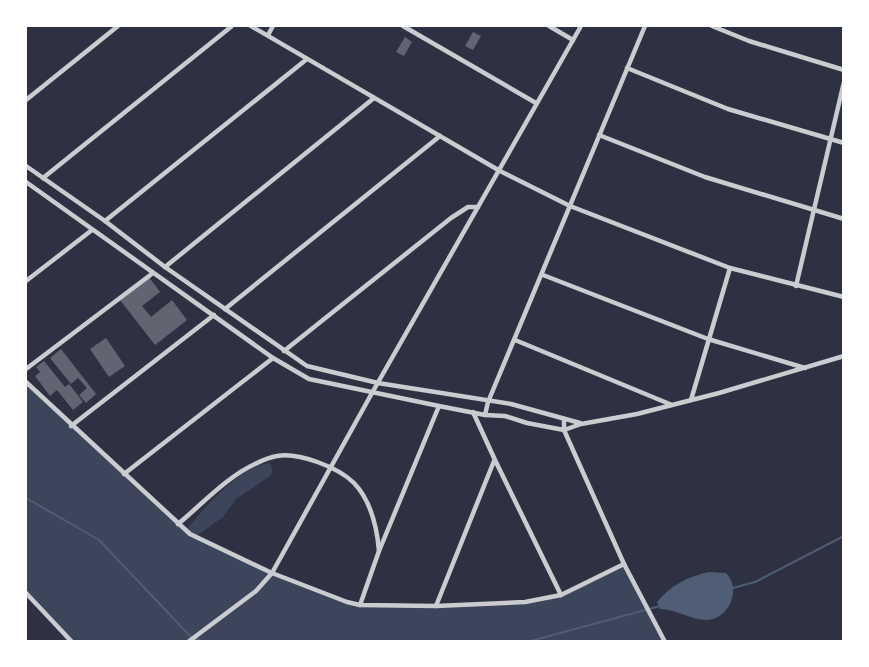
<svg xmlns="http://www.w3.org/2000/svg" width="869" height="667" viewBox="0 0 869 667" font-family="Figtree,sans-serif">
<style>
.green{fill:#3c4559}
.water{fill:#4f5d75}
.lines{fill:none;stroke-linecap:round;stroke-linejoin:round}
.stream{stroke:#4f5d75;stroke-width:2}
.building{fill:#626471}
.minor{stroke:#caccd0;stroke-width:4.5}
</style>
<rect width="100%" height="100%" fill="#2d3142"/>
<path class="green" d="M26,382L186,531C202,509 242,464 270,463L273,472L269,477L236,499L223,517L196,536L272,573L360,605L436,606L525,602L561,595L624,564L664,641H66L56,625L26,593Z"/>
<path class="water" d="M709,572L726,573C742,589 729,619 707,620C690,620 676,609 660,609L657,602C671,585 689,576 709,572Z"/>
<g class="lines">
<g class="stream">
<path d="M26,498L99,540L192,638L205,642"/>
<path d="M729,589L755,582L844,536"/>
<path d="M527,642L660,606"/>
</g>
</g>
<g class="building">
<path d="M473,32L481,36L473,50L465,46Z"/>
<path d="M405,37L412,42L404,56L396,52Z"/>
<path d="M149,277L160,292L142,306L151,317L172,300L187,320L155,345L120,300Z"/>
<path d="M106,338L125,366L109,377L90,349Z"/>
<path d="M61,349L96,394L86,403L79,395L87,388L78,378L71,384L50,358Z"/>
<path d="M44,361L65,387L69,384L83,402L73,410L57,390L50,396L35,376L40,372L36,367Z"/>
</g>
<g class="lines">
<g class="minor">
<path d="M251,26L500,171L570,206L730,268L844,297"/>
<path d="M403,26L536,103"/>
<path d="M549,26L573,40"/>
<path d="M712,26L749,41L844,70"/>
<path d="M268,35L273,26"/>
<path d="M627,68L728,109L844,143"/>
<path d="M26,100L118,26"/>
<path d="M599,135L705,177L844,219"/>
<path d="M26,166L105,221L165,267L307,366L378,383L511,404L580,423"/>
<path d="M43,178L232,26"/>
<path d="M26,182L273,358L309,379L439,406L485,415L505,416L527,423L564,430L581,424L637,414L719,393L844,356"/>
<path d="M105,221L307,59"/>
<path d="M165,267L374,98"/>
<path d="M543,275L708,339L805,368"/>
<path d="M26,281L92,230"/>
<path d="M796,286L844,82"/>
<path d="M225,309L440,136"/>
<path d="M515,340L672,405"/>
<path d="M284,351L451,218L468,207H478"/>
<path d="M26,369L153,273"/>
<path d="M26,382L190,534L272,573L347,602L360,605L436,606L525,602L561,595L624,564"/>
<path d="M691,400L730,268"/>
<path d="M473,412L495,460L561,595"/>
<path d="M485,415L488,402L645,26"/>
<path d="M564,419V430L624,564L665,642"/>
<path d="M71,426L214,315"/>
<path d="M124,474L273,358"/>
<path d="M178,524C201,505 228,476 255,464C261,461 270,457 277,456C298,452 338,467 354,483C371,501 377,527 379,551"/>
<path d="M26,593L72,642"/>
<path d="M360,605L379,551L439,406"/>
<path d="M436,606L494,461"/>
<path d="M188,642L256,591L272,573L372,393L581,26"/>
</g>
</g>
<rect width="869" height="667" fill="none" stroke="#ffffff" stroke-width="54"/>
</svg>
